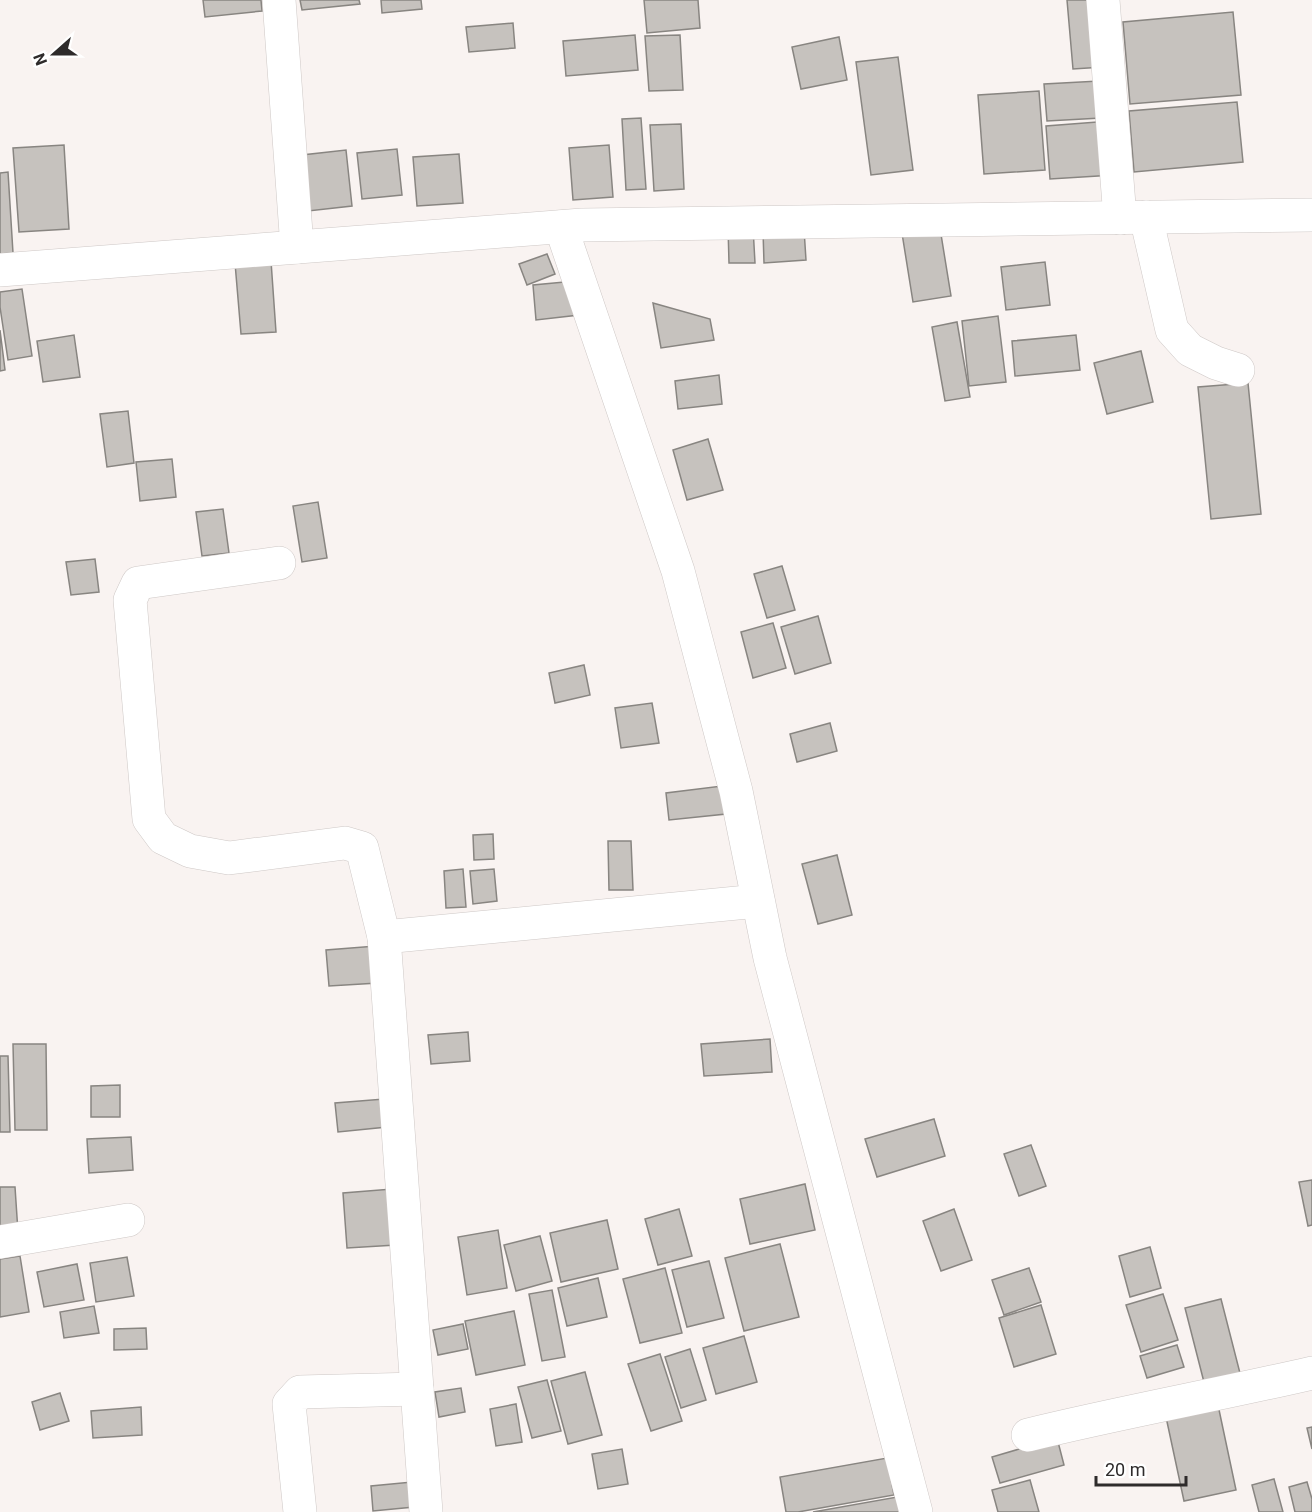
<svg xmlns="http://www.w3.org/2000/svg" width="1312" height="1512" viewBox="0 0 1312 1512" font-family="Roboto,sans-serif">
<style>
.building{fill:#c6c2be;stroke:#888581;stroke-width:1.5}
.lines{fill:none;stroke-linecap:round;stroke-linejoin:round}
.minor-casing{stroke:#cec8c6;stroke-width:34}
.tertiary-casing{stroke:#cec8c6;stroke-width:34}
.minor{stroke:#fff;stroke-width:33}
.tertiary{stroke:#fff;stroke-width:33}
</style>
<rect width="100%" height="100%" fill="#f9f3f1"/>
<g class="building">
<path d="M203,0H261L262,11L205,17Z"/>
<path d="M300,0H359L360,4L302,10Z"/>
<path d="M381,0H421L422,9L382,13Z"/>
<path d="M644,0H698L700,28L647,33Z"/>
<path d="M1067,0H1097L1103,67L1073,69Z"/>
<path d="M1233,12L1241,95L1130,104L1123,22Z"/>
<path d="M513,23L515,48L469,52L466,27Z"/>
<path d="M635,35L638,70L566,76L563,41Z"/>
<path d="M680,35L683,90L649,91L645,36Z"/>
<path d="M839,37L847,80L801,89L792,47Z"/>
<path d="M898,57L913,170L871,175L856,62Z"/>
<path d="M1099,81L1101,118L1047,121L1044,84Z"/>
<path d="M1039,91L1045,170L984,174L978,95Z"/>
<path d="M1237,102L1243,162L1134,172L1129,111Z"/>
<path d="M641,118L646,189L626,190L622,119Z"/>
<path d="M1110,121L1114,175L1050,179L1046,126Z"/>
<path d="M681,124L684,189L654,191L650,125Z"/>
<path d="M64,145L69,229L19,232L13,148Z"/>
<path d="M609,145L613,197L573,200L569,148Z"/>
<path d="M397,149L402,195L362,199L357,153Z"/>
<path d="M346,150L352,206L308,211L302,155Z"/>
<path d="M459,154L463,203L417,206L413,157Z"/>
<path d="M8,172L13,253L0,254V173Z"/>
<path d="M939,222L951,296L913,302L901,227Z"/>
<path d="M728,227H753L755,263H729Z"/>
<path d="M804,229L806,260L764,263L763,231Z"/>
<path d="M547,254L555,274L527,285L519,264Z"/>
<path d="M271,261L276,332L241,334L235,263Z"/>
<path d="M1045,262L1050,305L1006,310L1001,267Z"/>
<path d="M575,281L579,315L536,320L533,285Z"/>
<path d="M22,289L32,356L8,360L0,307V292Z"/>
<path d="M653,303L710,319L714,340L661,348Z"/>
<path d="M998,316L1006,382L969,386L962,321Z"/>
<path d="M957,322L970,397L945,401L932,327Z"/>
<path d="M0,330L5,370L0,371Z"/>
<path d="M74,335L80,377L43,382L37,341Z"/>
<path d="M1076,335L1080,370L1015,376L1012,341Z"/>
<path d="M1141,351L1153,402L1107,414L1094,363Z"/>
<path d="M719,375L722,404L678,409L675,381Z"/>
<path d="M1248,383L1261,514L1211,519L1198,387Z"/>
<path d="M128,411L134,463L107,467L100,414Z"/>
<path d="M708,439L723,490L687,500L673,450Z"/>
<path d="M172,459L176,497L140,501L136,462Z"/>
<path d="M318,502L327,558L302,562L293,506Z"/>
<path d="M223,509L229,553L202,556L196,512Z"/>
<path d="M95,559L99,592L71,595L66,562Z"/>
<path d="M782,566L795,610L767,618L754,574Z"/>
<path d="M818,616L831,663L795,674L781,627Z"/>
<path d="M773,623L786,668L753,678L741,632Z"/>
<path d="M584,665L590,695L555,703L549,673Z"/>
<path d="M652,703L659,743L621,748L615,708Z"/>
<path d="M830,723L837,751L797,762L790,734Z"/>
<path d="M722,786L726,814L669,820L666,793Z"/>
<path d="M493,834L494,859L474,860L473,835Z"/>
<path d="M608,841H631L633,890H609Z"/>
<path d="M837,855L852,915L818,924L802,864Z"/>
<path d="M463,869L466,907L446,908L444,871Z"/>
<path d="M494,869L497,901L473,904L470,871Z"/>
<path d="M376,946L378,983L329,986L326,950Z"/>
<path d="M468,1032L470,1061L431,1064L428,1035Z"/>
<path d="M770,1039L772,1072L704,1076L701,1044Z"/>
<path d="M13,1044H46L47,1130H15Z"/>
<path d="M0,1056H8L10,1132H0Z"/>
<path d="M120,1085V1117H91V1086Z"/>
<path d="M384,1099L387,1127L338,1132L335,1103Z"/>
<path d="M934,1119L945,1156L877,1177L865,1139Z"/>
<path d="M131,1137L133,1170L89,1173L87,1139Z"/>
<path d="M1031,1145L1046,1186L1019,1196L1004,1154Z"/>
<path d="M1312,1180V1225L1308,1226L1299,1182Z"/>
<path d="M805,1184L815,1230L750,1244L740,1199Z"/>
<path d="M0,1187H15L18,1232L0,1233Z"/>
<path d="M392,1189L396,1245L347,1248L343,1193Z"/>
<path d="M679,1209L692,1256L658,1265L645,1219Z"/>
<path d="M954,1209L972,1260L941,1271L923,1221Z"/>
<path d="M607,1220L618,1269L561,1282L550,1233Z"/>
<path d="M498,1230L507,1288L467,1295L458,1237Z"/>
<path d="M540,1236L552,1281L516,1291L504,1245Z"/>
<path d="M780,1244L799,1317L744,1331L725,1258Z"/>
<path d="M1150,1247L1161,1288L1130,1297L1119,1256Z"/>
<path d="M20,1256L29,1312L0,1317V1259Z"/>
<path d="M127,1257L134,1296L96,1302L90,1263Z"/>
<path d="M709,1261L724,1318L687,1327L672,1270Z"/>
<path d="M77,1264L84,1300L44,1307L37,1272Z"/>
<path d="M665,1268L682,1333L640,1343L623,1279Z"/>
<path d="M1029,1268L1041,1302L1004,1315L992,1280Z"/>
<path d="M598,1278L607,1317L567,1326L558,1288Z"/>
<path d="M552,1290L565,1357L542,1361L529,1294Z"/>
<path d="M1163,1294L1178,1340L1141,1352L1126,1305Z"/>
<path d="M1221,1299L1242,1381L1206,1390L1185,1308Z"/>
<path d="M1041,1305L1056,1354L1014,1367L999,1318Z"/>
<path d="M94,1306L99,1333L64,1338L60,1312Z"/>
<path d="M514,1311L525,1365L476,1375L465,1321Z"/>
<path d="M463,1324L468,1349L438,1355L433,1330Z"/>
<path d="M146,1328L147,1349L114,1350V1329Z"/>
<path d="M744,1336L757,1382L716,1394L703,1348Z"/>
<path d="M1177,1345L1184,1367L1147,1378L1140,1356Z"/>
<path d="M690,1349L706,1400L681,1408L665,1357Z"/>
<path d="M660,1354L682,1421L651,1431L628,1364Z"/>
<path d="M585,1372L602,1435L568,1444L551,1381Z"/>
<path d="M547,1380L561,1431L532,1438L518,1387Z"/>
<path d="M461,1388L465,1412L439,1417L435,1392Z"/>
<path d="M60,1393L69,1421L40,1430L32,1402Z"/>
<path d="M516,1404L522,1442L496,1446L490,1409Z"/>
<path d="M1218,1405L1236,1490L1184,1501L1166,1417Z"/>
<path d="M141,1407L142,1435L93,1438L91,1411Z"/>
<path d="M1312,1427V1449L1307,1428Z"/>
<path d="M1057,1438L1064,1465L1000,1483L992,1457Z"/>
<path d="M622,1449L628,1484L598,1489L592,1454Z"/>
<path d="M887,1458L894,1495L798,1512H786L780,1477Z"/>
<path d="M1274,1479L1283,1512H1259L1252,1485Z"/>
<path d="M1030,1480L1039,1512H998L992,1490Z"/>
<path d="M412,1482L414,1507L373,1511L371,1486Z"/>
<path d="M1307,1482L1312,1499V1512H1295L1289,1487Z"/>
<path d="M897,1497L900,1512H813Z"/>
</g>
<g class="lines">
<g class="minor-casing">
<g id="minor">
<path d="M279,0L297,247"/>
<path d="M1103,0L1120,218"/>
<path d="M1146,217L1172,330L1190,350L1216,363L1238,370"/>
<path d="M279,563L138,583L130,600L149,819L163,838L190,851L229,858L345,843L362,848L384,937"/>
<path d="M0,1242L128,1220"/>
<path d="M1028,1435C1122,1412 1217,1395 1312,1373"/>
<path d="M300,1512L289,1404L300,1392L417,1389"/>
<path d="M426,1512L384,937L758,901"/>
</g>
</g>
<g class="tertiary-casing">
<g id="tertiary">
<path d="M561,227L678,571L736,791L770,958L916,1512"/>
<path d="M0,270L582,225L1312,215"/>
</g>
</g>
<use href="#minor" class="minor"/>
<use href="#tertiary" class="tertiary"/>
</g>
<g transform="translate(54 54) rotate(249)" stroke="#ffffff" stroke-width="4.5" paint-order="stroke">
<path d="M0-4.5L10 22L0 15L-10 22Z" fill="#2e2b2b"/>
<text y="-9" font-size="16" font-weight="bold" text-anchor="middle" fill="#2e2b2b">N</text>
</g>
<path d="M1096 1476v9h90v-9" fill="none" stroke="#2e2b2b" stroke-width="3"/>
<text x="1105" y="1476" font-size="18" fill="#2e2b2b" stroke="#ffffff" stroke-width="4.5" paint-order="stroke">20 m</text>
</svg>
